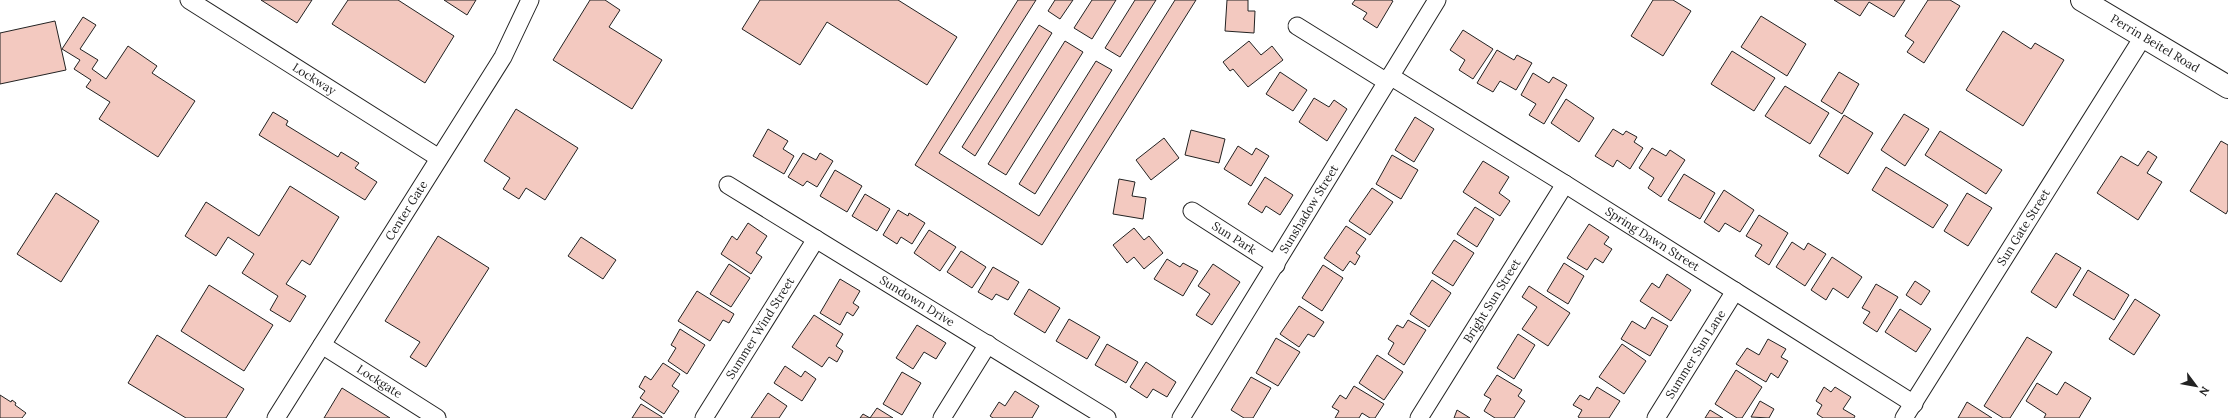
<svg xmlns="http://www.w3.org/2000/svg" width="2228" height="418" viewBox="0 0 2228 418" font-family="Lora,serif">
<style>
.building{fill:#f3c9c0;stroke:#222}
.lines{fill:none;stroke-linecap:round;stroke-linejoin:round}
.minor-casing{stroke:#222;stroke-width:19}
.major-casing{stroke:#222;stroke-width:24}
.minor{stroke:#fff;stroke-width:17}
.major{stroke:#fff;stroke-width:22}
.labels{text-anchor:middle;stroke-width:3;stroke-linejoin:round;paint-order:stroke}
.street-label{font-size:12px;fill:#222;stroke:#fff}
</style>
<rect width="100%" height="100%" fill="#fff"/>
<g class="building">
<path d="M261,0H312L297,23Z"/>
<path d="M348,0H398L454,36L425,83L332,24Z"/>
<path d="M444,0H476L467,15Z"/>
<path d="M590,0H605L620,10L609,27L662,60L632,109L553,60Z"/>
<path d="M760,0H898L957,37L927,85L827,22L800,65L742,29Z"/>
<path d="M1018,0H1036L939,153L1039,216L1175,0H1196L1042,245L915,165Z"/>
<path d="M1055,0H1073L1060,19L1048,11Z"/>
<path d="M1092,0H1116L1092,39L1074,28Z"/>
<path d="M1135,0H1156L1120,57L1105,48Z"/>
<path d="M1227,0H1248V11H1255L1254,33L1225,31Z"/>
<path d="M1355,0H1391L1393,1L1377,28L1363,19L1367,13L1352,4Z"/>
<path d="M1653,0H1673L1691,11L1663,56L1631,36Z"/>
<path d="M1834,0H1905L1894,17L1869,2L1860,16Z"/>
<path d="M1928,0H1950L1960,6L1924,63L1907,52L1914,42L1905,36Z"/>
<path d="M1761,16L1806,44L1787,76L1741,47Z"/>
<path d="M83,17L96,25L80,49L98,60L92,69L106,79L128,46L157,66L152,73L195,101L158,157L99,119L110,102L86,87L91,80L74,69L80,60L62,49Z"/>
<path d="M55,21L66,70L0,84V33Z"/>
<path d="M1039,25L1052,33L975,156L962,147Z"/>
<path d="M1463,30L1493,49L1473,79L1459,70L1465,60L1450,50Z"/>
<path d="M2003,31L2031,49L2035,43L2064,60L2023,126L1966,90Z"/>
<path d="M1065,41L1083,52L1006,175L988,164Z"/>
<path d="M1249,41L1261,55L1272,46L1283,60L1248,87L1233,69L1230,71L1223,62Z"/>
<path d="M1497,50L1514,60L1517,55L1532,63L1516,90L1500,81L1493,92L1477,83Z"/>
<path d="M1732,51L1775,78L1754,111L1711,84Z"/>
<path d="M1096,61L1112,70L1035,194L1019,184Z"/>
<path d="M1280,72L1307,90L1293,111L1266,94Z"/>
<path d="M1839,72L1859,84L1842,114L1821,101Z"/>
<path d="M1533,73L1549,83L1553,77L1567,85L1544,124L1529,115L1536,104L1521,95Z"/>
<path d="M1785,86L1829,113L1810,144L1765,116Z"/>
<path d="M1314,98L1329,107L1334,100L1347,109L1327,141L1299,122Z"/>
<path d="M1566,99L1594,118L1579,142L1551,123Z"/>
<path d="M516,109L578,148L545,200L526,188L519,199L503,189L510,178L484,161Z"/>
<path d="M273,112L288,121L286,125L338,157L341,152L359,163L355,168L377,182L365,200L259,135Z"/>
<path d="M1904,114L1929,129L1905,166L1881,150Z"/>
<path d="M1844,115L1873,133L1848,174L1819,156Z"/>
<path d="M1415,117L1434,129L1414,162L1395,150Z"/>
<path d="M768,129L788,141L783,149L794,156L784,174L753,156Z"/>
<path d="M1613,129L1623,135L1626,131L1637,137L1634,142L1643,148L1630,169L1617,160L1613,167L1595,156Z"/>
<path d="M1191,130L1225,139L1219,163L1185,155Z"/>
<path d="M1940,131L2002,170L1986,194L1925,155Z"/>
<path d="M1164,138L1179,158L1151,180L1136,160Z"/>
<path d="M2221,141L2228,145V210L2226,214L2190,191Z"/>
<path d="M1238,146L1252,155L1256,148L1269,156L1251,186L1224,169Z"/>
<path d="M1652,148L1666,156L1670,150L1685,160L1661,197L1648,188L1654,178L1639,168Z"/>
<path d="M2148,151L2157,157L2147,173L2162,182L2138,220L2097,193L2121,156L2138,166Z"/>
<path d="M803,153L816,160L820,153L833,161L817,187L807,181L803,186L788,177Z"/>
<path d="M1392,155L1418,170L1401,199L1376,184Z"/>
<path d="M1483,161L1509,177L1499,193L1510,201L1500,216L1463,192Z"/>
<path d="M1886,167L1948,205L1933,228L1872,190Z"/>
<path d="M835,170L862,186L847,212L820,196Z"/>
<path d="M1684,174L1715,193L1700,219L1668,200Z"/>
<path d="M1265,177L1293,195L1280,215L1266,206L1262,213L1248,204Z"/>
<path d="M1119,179L1135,182L1132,196L1146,198L1143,219L1113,214Z"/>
<path d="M290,186L339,217L310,265L302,260L286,284L306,296L290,322L270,310L278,296L242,273L254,254L228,237L216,256L185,236L206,202L259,236Z"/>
<path d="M1372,188L1393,202L1370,235L1349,221Z"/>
<path d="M1724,190L1754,210L1740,232L1725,223L1719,232L1704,222Z"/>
<path d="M56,193L99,221L61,282L17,254Z"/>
<path d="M1967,193L1992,208L1968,246L1944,231Z"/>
<path d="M865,194L890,209L877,231L852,216Z"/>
<path d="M1475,207L1494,219L1477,247L1457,234Z"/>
<path d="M898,210L908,216L909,213L925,223L912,244L901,237L897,244L883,235Z"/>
<path d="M1759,215L1788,233L1769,265L1755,256L1762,245L1746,236Z"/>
<path d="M748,223L767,236L756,253L762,257L751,274L721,254L732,236L737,240Z"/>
<path d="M1589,224L1609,237L1604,244L1612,249L1603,263L1595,258L1587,270L1567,258Z"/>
<path d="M1346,226L1366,239L1356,253L1360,256L1355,265L1350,261L1343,271L1324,258Z"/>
<path d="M1134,228L1144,240L1149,236L1163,253L1144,269L1134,257L1127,263L1113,245Z"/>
<path d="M929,230L956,247L940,271L914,253Z"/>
<path d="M438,236L489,268L426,367L410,357L420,342L385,321Z"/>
<path d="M581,237L616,260L603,279L568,256Z"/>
<path d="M1454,240L1474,253L1453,286L1432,273Z"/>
<path d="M1792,242L1804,250L1808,243L1826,254L1805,286L1776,267Z"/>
<path d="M961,251L986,267L972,288L947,272Z"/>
<path d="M2056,253L2081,268L2056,308L2031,292Z"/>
<path d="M1832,257L1862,277L1848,298L1833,288L1826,300L1811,290Z"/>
<path d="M1167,259L1180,267L1183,263L1198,271L1183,296L1154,279Z"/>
<path d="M1564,263L1584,276L1568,304L1547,291Z"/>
<path d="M729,264L750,278L731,307L710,294Z"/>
<path d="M1213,264L1240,282L1212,325L1196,315L1210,294L1198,286Z"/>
<path d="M1323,265L1343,278L1322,311L1302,298Z"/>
<path d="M993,267L1019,282L1008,300L996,294L992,300L978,292Z"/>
<path d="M2088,270L2129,295L2114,320L2073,295Z"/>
<path d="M1667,274L1691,290L1671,321L1640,301L1652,283L1659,288Z"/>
<path d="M840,279L860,291L853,303L859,307L853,316L847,312L840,325L820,313Z"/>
<path d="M1432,280L1451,293L1429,327L1410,314Z"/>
<path d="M1915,281L1930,291L1921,305L1906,295Z"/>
<path d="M1876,284L1898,297L1877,332L1863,323L1870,312L1862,308Z"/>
<path d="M209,285L273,325L244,371L181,331Z"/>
<path d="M1529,286L1570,313L1548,346L1522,329L1537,307L1522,297Z"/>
<path d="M1029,289L1060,308L1045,333L1014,314Z"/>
<path d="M697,291L734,314L729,323L723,320L710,341L678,321Z"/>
<path d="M2135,299L2160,315L2134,355L2109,339Z"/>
<path d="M1299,306L1324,322L1314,337L1308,334L1299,347L1280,334Z"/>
<path d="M1900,309L1931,329L1916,352L1885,332Z"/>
<path d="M814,315L843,334L836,346L843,351L837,362L829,357L822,367L792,347Z"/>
<path d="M1652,317L1668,326L1650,356L1621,339L1632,321L1645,329Z"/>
<path d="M1069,319L1100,337L1087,359L1056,341Z"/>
<path d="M1408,320L1426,330L1404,365L1388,354L1394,343L1388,339L1397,325L1403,328Z"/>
<path d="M917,325L946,343L936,359L924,352L913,369L896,358Z"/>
<path d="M680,329L705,345L687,374L668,361L676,348L671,345Z"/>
<path d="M1518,334L1535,345L1514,379L1497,368Z"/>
<path d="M157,335L244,389L226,418H186L128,383Z"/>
<path d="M2027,337L2052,352L2010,418H2003L1984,406Z"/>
<path d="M1276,338L1300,352L1278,386L1256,373Z"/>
<path d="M1768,339L1786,349L1781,357L1788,361L1778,378L1771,373L1766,382L1736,364L1747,348L1759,355Z"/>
<path d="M1107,344L1138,362L1126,383L1095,365Z"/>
<path d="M1622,344L1646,361L1624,394L1599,377Z"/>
<path d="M1377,355L1403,372L1384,400L1359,383Z"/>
<path d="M1146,362L1176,382L1167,397L1153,389L1147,398L1130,387Z"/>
<path d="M663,363L680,374L672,386L679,391L664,414L640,398L645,391L639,387L645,376L651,380Z"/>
<path d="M785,366L801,377L805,371L816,379L802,401L774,383Z"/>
<path d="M1736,370L1762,387L1742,418H1737L1715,404Z"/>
<path d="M902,372L921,383L902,415L883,404Z"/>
<path d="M1497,375L1522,390L1518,396L1525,401L1514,418H1495L1484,411L1491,399L1484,395Z"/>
<path d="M1251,377L1271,388L1253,418H1244L1231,410Z"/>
<path d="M2065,382L2091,398L2079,418H2044L2046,414L2026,401L2037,383L2057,395Z"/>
<path d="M1354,386L1384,404L1375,418H1370L1362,413L1359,418H1335L1339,411L1332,407L1340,395L1346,399Z"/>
<path d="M1597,387L1620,401L1609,418H1580L1578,417L1582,410L1573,405L1580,395L1589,400Z"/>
<path d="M1824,387L1831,392L1835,387L1851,397L1843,409L1855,416L1854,418H1823L1817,414L1822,405L1816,401Z"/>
<path d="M342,388L390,418H324Z"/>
<path d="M1015,391L1039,406L1032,418H993L990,416L999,402L1005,406Z"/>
<path d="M768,393L787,406L779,418H751Z"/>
<path d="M0,395L11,402L12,400L16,403L15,405L26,413L22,418H0Z"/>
<path d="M1760,401L1774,409L1769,418L1751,417Z"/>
<path d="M1967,402L1992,418H1958Z"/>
<path d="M641,404L662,417V418H632Z"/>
<path d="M877,408L893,418H870Z"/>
<path d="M1457,410L1470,418H1454Z"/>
<path d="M1710,410L1723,418H1705Z"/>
<path d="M863,414L870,418H860Z"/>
</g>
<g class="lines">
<g class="minor-casing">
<g id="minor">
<path id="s1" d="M189,0L439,158"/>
<path d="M1297,26L1387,82"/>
<path id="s2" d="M1390,76L1565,184L1914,404"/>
<path id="s3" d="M728,185L1107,418"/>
<path id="s4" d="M1192,211L1276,265"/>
<path id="s5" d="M322,345L437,418"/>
<path id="s6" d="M276,418L503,57L530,0"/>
<path id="s7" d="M704,418L816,239"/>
<path d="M942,418L988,344"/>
<path id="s8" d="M1181,418L1437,0"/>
<path id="s9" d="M1419,418L1565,184"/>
<path id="s10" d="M1656,418L1735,291"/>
<path id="s11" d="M1904,418L2143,37"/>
</g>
</g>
<g class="major-casing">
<g id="major">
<path id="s12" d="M2082,0L2228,87"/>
</g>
</g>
<use href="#minor" class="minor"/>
<use href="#major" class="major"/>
</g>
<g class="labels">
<g class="street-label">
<text dy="4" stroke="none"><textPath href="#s12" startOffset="85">Perrin Beitel Road</textPath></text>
<text dy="4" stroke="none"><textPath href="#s1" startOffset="148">Lockway</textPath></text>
<text dy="4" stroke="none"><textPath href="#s8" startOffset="245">Sunshadow Street</textPath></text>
<text dy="4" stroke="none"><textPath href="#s6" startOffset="245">Center Gate</textPath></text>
<text dy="4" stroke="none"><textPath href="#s11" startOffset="225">Sun Gate Street</textPath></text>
<text dy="4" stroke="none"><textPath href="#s4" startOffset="50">Sun Park</textPath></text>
<text dy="4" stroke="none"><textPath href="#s2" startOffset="309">Spring Dawn Street</textPath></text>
<text dy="4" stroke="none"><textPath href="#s3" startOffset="222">Sundown Drive</textPath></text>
<text dy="4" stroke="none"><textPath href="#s9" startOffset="138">Bright Sun Street</textPath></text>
<text dy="4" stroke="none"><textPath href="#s7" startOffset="106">Summer Wind Street</textPath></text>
<text dy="4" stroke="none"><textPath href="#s10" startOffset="75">Summer Sun Lane</textPath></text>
<text dy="4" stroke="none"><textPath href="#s5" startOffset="68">Lockgate</textPath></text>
</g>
</g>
<g transform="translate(2196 386) rotate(122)" stroke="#ffffff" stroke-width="3" paint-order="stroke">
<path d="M0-3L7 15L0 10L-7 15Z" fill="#222222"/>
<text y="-6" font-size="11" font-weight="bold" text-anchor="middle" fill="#222222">N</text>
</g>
</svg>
